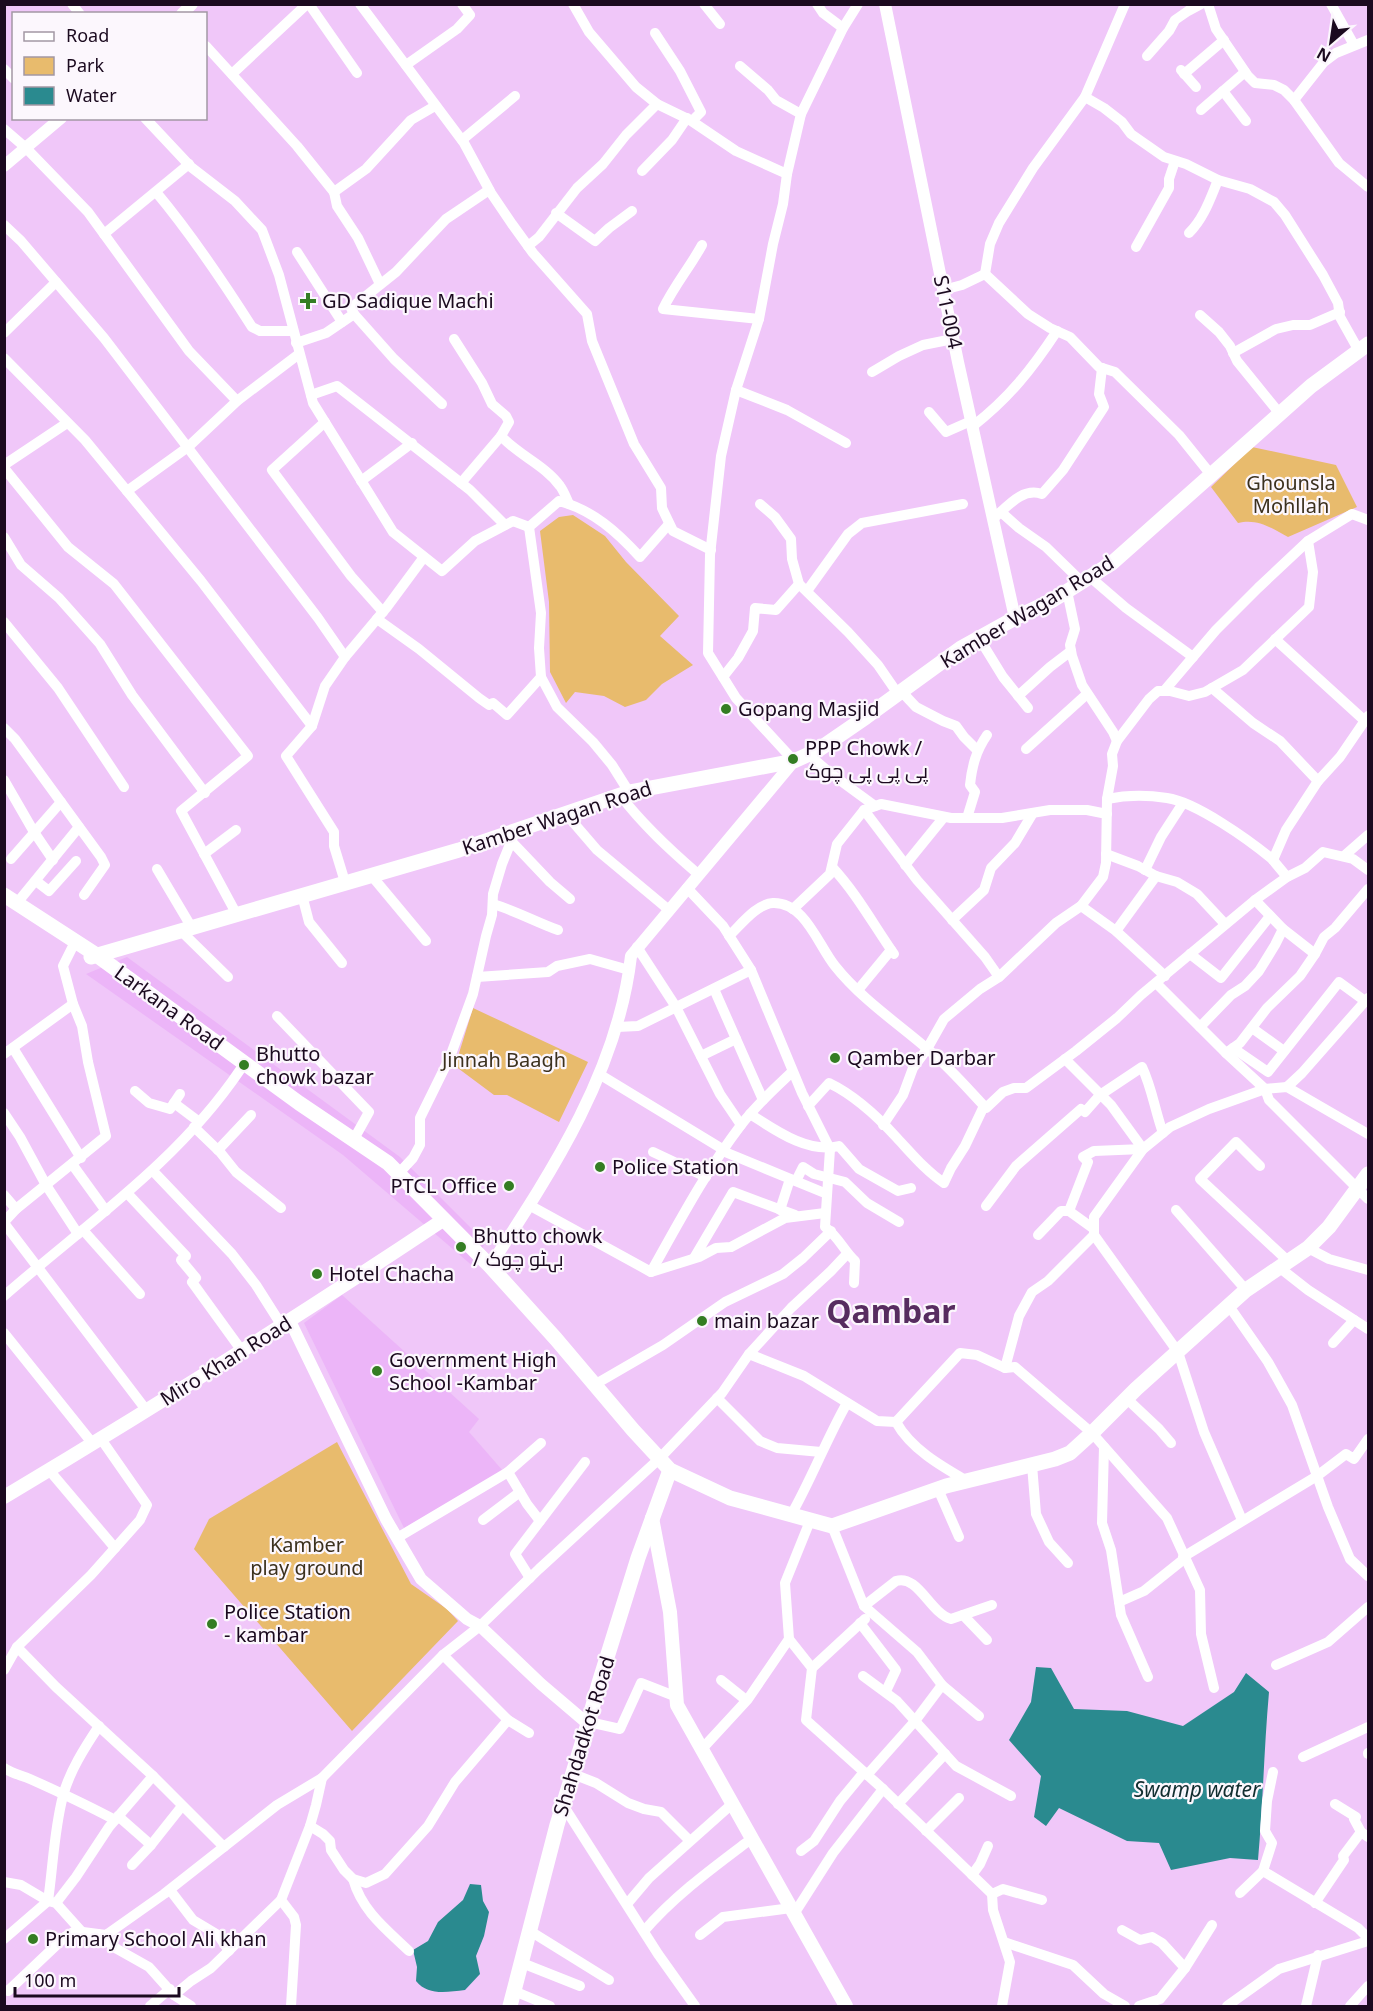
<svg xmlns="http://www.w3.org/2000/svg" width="1373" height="2011" viewBox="0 0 1373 2011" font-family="'Noto Sans',Cairo,sans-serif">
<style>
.built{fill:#ecb5f8}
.green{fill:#e8bb6d}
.water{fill:#2a8a8f}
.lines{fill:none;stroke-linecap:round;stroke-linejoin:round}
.minor{stroke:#fff;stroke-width:10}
.tertiary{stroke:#fff;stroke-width:12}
.secondary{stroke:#fff;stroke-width:14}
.primary{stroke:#fff;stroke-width:15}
.poi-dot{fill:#347d23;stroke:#fcf7fd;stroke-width:2}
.labels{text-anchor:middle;stroke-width:4.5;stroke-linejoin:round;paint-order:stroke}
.poi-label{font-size:20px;fill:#1b0a1f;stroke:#fcf7fd;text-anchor:start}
.street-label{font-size:20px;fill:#1b0a1f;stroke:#fcf7fd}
.park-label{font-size:20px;fill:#3c311e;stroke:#fcf7fd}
.water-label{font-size:21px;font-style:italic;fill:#122e30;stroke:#fcf7fd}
.town-label{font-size:32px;font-weight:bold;fill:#572c60;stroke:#fcf7fd}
</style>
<rect width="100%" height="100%" fill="#f0c7f9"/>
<g class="built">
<path d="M127,957L400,1157L485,1242L475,1268L343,1155L86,974Z"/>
<path d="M342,1295L479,1419L469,1432L503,1471L404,1528L304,1323Z"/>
</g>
<g class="green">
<path d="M1252,447L1336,465L1357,507L1288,537C1272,528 1257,518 1238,523L1211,487Z"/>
<path d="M573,515L605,536L626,562L679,616L660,636L693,665L662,684L646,700L625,707L604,696L575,692L566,703L550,672L549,602L540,531L559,517Z"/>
<path d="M473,1008L588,1062L559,1122L507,1095H494L455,1066Z"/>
<path d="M337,1442L411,1584L447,1609L458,1621L352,1731L194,1549L209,1519Z"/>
</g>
<g class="water">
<path d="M1036,1667L1051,1668L1074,1709L1127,1711L1183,1726L1234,1692L1246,1673L1269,1692C1264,1748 1263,1804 1258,1860L1230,1858L1171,1870L1159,1843L1127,1841L1059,1808L1046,1826L1034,1817L1041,1776L1009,1740L1031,1702Z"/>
<path d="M470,1884L481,1885L483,1901L489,1912L484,1936L476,1956L480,1974L465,1990C447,1992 428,1996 416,1981L417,1967L413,1950L428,1941L438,1922L463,1900Z"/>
</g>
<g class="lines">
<g class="minor">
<path d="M72,4L80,14"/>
<path d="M309,4L357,73"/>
<path d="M360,4L464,143L491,193L512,224L533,253L587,314L592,341L634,444L661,488L662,508L673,531L711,550"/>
<path d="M573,4L589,32L636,87L657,104L690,120L736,151L787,174"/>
<path d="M704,4L720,24"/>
<path d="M817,4L823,13L843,28"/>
<path d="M1208,4L1216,29L1248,76L1255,83L1274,85L1284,90L1294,100L1339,163L1368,187"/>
<path d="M1331,4L1354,45"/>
<path d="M655,33L680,71L701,112L692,121"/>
<path d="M206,46L297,146L334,192L366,169L411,120L435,106"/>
<path d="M1147,56L1169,31L1175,20L1188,11L1201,4"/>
<path d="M406,65L457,29L470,15L462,4"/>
<path d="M740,66L768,90L776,100L801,114"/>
<path d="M4,69L14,79"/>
<path d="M1181,70L1196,87"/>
<path d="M232,74L307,4"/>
<path d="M1184,74L1224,40"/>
<path d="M1223,91L1246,121"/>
<path d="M1085,97L1104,108L1122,122L1131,134L1164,157L1186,164L1218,180L1250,189L1274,202L1285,215L1323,275L1338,303L1340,317L1359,351"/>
<path d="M1294,100L1324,62L1336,53L1368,40"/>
<path d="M1201,110L1245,72"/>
<path d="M145,118L191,167L235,201L262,230L279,275L313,403L393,532L442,571L475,541L513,521L529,527"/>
<path d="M4,129L26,148L88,212L189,351L237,401"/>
<path d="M462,140L515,96"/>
<path d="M642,171L672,140L687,118"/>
<path d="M156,192C192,235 222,280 252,327L260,331H293"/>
<path d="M334,192L337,206L358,238L380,284"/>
<path d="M556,213L595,241L609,228L632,211"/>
<path d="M4,225L21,241L104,338L318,618L345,657"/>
<path d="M1189,233C1204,218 1210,199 1218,180"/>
<path d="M104,234L189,164"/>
<path d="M702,245C690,267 674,286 663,309L759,319"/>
<path d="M528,246L539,237L577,188L603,164L626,135L657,104"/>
<path d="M1136,247L1169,188V179L1175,161"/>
<path d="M297,252L342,322"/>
<path d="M985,274L1028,314L1050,328L1070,337L1099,367L1115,372L1179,435L1212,476"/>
<path d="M985,274L990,244L999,223L1033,168L1085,97L1125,4"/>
<path d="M943,290L962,285L985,274"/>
<path d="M354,314L394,359L442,404"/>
<path d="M1200,315L1219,332L1230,346L1237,361L1280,414"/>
<path d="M4,333L56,282"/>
<path d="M454,339L482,383L492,404L506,416L509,422L501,436C518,455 545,465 560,486C564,491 566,498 569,504"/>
<path d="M296,343L326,333L354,314L351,308L396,272L446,219L489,190"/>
<path d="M1233,353L1276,329L1293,325H1310L1340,312"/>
<path d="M4,358L85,440L201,581L312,726"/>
<path d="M872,372L899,356L923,345L953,339"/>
<path d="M736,390L787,410L846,443"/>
<path d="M311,395L337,386L470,490L505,525"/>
<path d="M929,412L946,432L971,421"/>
<path d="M325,422L272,470L351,576L383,612"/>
<path d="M973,426C1009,398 1032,369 1057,331"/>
<path d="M4,465L67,423"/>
<path d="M4,468L68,547L114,584L248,756L181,811L237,915"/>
<path d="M361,481L412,443"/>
<path d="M461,483L501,436"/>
<path d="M127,491L188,447L237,401L299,354"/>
<path d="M760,504L775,517L791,539L792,559L799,584L848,632L878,665L898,694"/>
<path d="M1001,512L1019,528L1046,547L1082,582"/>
<path d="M993,519C1007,507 1022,487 1042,494L1063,470L1104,407L1099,394L1102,368"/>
<path d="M4,537L21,565L59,598L100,644L132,695L205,793"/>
<path d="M1090,577L1126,608L1193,657"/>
<path d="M807,591L848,534L862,523L963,504"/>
<path d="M1067,591L1075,629L1070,645L1072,656L1082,685L1113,732L1117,741"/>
<path d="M377,619L419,649L479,698L489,705L493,703L507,715L541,677"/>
<path d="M4,622L58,688L124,787"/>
<path d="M979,638L1003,677L1028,708"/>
<path d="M1275,639L1365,721"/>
<path d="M723,677L738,658L753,631L755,608L776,610L799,584"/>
<path d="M1212,688L1253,723L1280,741L1318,781"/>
<path d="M901,691L916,707L943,721L956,726L964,737L977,750"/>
<path d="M1164,691L1216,630L1258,588L1308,541L1352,514L1368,520"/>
<path d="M1018,696L1050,667L1071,651"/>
<path d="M4,728L15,739L101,857L105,865L84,895"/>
<path d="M1026,749L1087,694"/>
<path d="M808,754L830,773L875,806"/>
<path d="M794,761L736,698L708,653L710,555L721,456L736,390L759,319L773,244L783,204L787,174L801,114L843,28L858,4"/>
<path d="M4,780L34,832L53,860"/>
<path d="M629,792L612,765L593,742L557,707L541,677L539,648L541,613L529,527L559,501C593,510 617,532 640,557L669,524"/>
<path d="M620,795C643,825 669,849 698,874"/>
<path d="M1107,799C1126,795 1148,795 1167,798C1196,802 1249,840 1272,859C1277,865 1282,871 1287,877"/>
<path d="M864,810L917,880L985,957L999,977"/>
<path d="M566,814L597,850L669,910"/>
<path d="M967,818L975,792L970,785C972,766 976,751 987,735"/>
<path d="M511,841L550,882L570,899"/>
<path d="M204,854L236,830"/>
<path d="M1106,854L1138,866L1156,876L1177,882L1197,894L1225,924"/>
<path d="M1344,856L1368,835"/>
<path d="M11,859L61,802"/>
<path d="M1273,860L1286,830L1318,781L1340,757L1368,716"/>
<path d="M905,865L944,817"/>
<path d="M832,867C857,894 873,924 894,954"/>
<path d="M157,869L192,928"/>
<path d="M1145,870L1161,837L1183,803"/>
<path d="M371,875L426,941"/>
<path d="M36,881L49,891L76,861"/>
<path d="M345,882L334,846V832L286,756L312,726L325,686L345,657L387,607L424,557"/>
<path d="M687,888L723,926L751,970L802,1093L830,1149L825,1227C838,1236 844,1251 855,1261L854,1283"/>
<path d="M302,895L309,922L342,963"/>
<path d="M1255,900L1283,929L1315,954"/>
<path d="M17,903L79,827"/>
<path d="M493,904C516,911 536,922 558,930"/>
<path d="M1081,906L1116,931L1165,976"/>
<path d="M793,909L830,874L837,844L864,810L881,804L951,818H1002L1050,810H1087L1107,814"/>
<path d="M952,920L984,890L991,868L1015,843L1033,813"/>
<path d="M181,931L228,977"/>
<path d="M1116,931L1156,876"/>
<path d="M729,936C740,926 756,904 773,903C805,902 818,945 835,966C862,1000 899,1024 931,1052C951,1069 968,1089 986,1108L1003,1092L1014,1088H1026L1076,1051L1117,1018L1141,995L1255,900L1287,877L1305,868L1323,852L1353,859L1368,870"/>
<path d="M637,947L676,1007L720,1094L741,1125"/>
<path d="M1190,954L1221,978L1270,916"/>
<path d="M477,977L548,972L557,966L590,959L629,970"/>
<path d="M1156,983L1226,1053L1265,1089L1269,1100L1368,1199"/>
<path d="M714,989L763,1100"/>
<path d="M858,990L891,950"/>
<path d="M277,1016L369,1112L354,1139"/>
<path d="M617,1027L638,1026L751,970"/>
<path d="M1200,1027L1231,995L1245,986L1259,971L1275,945L1283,929"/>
<path d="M1252,1028L1284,1051"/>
<path d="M13,1048L81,1158"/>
<path d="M1233,1048L1268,1072L1339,982L1365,1001"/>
<path d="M1226,1053L1240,1043L1267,1008L1300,976L1315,954L1324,937L1335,928L1368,889"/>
<path d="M4,1054L73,1004L63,966L72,948"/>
<path d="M701,1056L736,1039"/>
<path d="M1065,1059L1111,1105L1143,1149L1094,1151L1083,1157L1088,1162L1069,1211"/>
<path d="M599,1074L724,1150L725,1152L827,1194"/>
<path d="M1287,1087L1302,1073L1368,998"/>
<path d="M135,1091L149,1103L170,1109L180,1094"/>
<path d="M174,1103L198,1121"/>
<path d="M808,1106L829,1083C854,1095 878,1117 897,1138C912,1154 926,1171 944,1183L951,1168L965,1146L984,1106"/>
<path d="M4,1113L20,1137L46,1185L78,1234"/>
<path d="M750,1114C775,1130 808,1154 839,1146L859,1169L898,1191L911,1188"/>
<path d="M883,1125L903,1095L913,1068L927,1049L944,1019L980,989L999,977L1056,923L1081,906L1103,877L1106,863L1107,799L1113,766L1112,754L1117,741L1149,699L1158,691H1170L1189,696L1205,692L1243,670L1309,607L1313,572L1308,541"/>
<path d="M194,1127L220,1152L236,1172L281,1208"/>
<path d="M218,1150L251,1115"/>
<path d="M653,1152L706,1177"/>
<path d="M72,1164L106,1211"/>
<path d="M1260,1166L1236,1142L1200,1179L1288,1261"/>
<path d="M153,1171L232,1254L256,1285L282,1326"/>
<path d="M399,1173L413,1158L420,1145V1118L450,1057L473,994L486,936L492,915L493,894L502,864L515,832"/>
<path d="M796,1181L803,1167L814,1174L845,1182L867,1203L899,1222"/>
<path d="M127,1193L186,1256L181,1260L196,1278L192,1282L242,1351"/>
<path d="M4,1195L16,1209"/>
<path d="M529,1205L651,1272L699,1257L716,1248L731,1247L785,1218L825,1213"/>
<path d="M986,1206L1016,1166L1081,1109L1085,1112L1100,1095L1142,1067C1152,1088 1155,1111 1163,1133"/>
<path d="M780,1210L790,1179"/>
<path d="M1176,1210L1246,1290"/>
<path d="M4,1222L16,1209L106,1136L88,1062L82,1026L73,1004"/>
<path d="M4,1223L147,1411"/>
<path d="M83,1230L140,1294"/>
<path d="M1038,1235L1061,1211H1069L1094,1229"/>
<path d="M1094,1235L1178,1352L1204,1432L1242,1520"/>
<path d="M1308,1248L1329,1259L1368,1270"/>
<path d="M694,1258L733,1192L795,1215"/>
<path d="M1280,1268L1308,1290L1368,1329"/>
<path d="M651,1272C679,1222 706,1171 741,1125C756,1105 774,1089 792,1072"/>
<path d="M4,1296C86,1224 178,1162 240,1070"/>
<path d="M1229,1306L1268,1362L1292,1405L1328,1507L1350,1559L1368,1576"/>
<path d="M4,1333L93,1444"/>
<path d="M1333,1343L1354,1320"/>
<path d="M749,1354L804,1376L877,1421L896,1422L960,1353L977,1355L1005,1368L1015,1367L1092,1433L1167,1518L1200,1590L1201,1634L1214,1688"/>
<path d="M1005,1368L1019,1316L1032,1292L1048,1281L1094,1235V1217L1143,1149L1170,1127L1209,1109L1265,1089L1287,1087L1368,1134"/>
<path d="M594,1385L663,1345L725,1302L783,1274L803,1258L831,1231"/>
<path d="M717,1398L760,1441L777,1448L821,1452"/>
<path d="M1126,1398L1159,1429L1171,1443"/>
<path d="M896,1422C911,1449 941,1466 967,1481"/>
<path d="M1104,1447L1102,1523L1111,1550L1121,1615L1148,1677"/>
<path d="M1032,1465L1036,1514L1049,1542L1068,1563"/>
<path d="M49,1470L115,1548"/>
<path d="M508,1472L527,1504L540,1521"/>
<path d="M938,1489L959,1537"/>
<path d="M791,1515C812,1478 826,1440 847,1403"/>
<path d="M483,1520L520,1492"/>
<path d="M810,1521L785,1583L789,1639L812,1668L806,1720L883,1789L992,1894L993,1910L1010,1962L1002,2006"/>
<path d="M832,1526L864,1606L917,1652L942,1685L979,1716"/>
<path d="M397,1538L508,1472L541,1443"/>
<path d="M1183,1557L1317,1476L1346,1454L1354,1459L1368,1439"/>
<path d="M530,1578L515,1554L585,1462"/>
<path d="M1119,1602L1144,1591L1184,1559"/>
<path d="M864,1606L896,1581C918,1574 930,1613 951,1619L992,1605"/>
<path d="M963,1615L987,1640"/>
<path d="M860,1623L896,1670L886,1691"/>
<path d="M17,1647L56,1687L153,1776L224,1847"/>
<path d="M443,1655L508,1720L529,1733"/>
<path d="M1276,1665L1328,1642L1368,1607"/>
<path d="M812,1668L865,1619"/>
<path d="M4,1670L17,1647L91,1575L140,1520L147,1505L101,1439"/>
<path d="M863,1676L897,1701L956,1766L1011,1796"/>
<path d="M721,1680L746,1700"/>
<path d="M589,1722L620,1729L641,1683L677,1697"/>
<path d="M701,1750L748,1699L789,1639"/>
<path d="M1368,1754V1753"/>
<path d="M1303,1757L1368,1727"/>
<path d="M4,1768C13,1774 21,1775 30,1779C59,1792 87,1805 115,1820"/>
<path d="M573,1774L596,1783L628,1803L644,1809L661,1812L689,1840"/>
<path d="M867,1775L915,1721L942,1685"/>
<path d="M898,1804L945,1754"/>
<path d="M1335,1804L1356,1817L1354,1819L1361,1832L1368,1837"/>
<path d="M563,1805L658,1954L695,2006"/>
<path d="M118,1816L151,1845"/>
<path d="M310,1826L323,1834L330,1841L331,1850L344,1870L353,1879L366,1883L385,1874L428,1826L455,1782L508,1720"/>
<path d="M926,1831L959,1798"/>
<path d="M801,1851L814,1841L840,1801L864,1772"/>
<path d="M132,1865L151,1845L182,1806"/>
<path d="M1263,1871L1358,1928L1368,1938"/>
<path d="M972,1875L980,1864L988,1846"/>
<path d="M353,1879C362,1911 386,1929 409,1951"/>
<path d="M4,1882L21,1885L48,1901L56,1903L82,1932"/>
<path d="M170,1890L193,1920L218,1935L229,1951"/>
<path d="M1240,1893L1263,1871L1272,1843L1265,1831L1267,1801L1273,1772"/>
<path d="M992,1894L1003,1889L1042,1900"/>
<path d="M56,1903L76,1877L109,1827L153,1776"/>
<path d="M1315,1903L1344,1860L1343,1856L1361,1832"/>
<path d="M627,1904L649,1878L732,1804"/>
<path d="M794,1914L833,1853L883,1789"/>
<path d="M1122,1930L1140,1940L1152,1937L1162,1943L1185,1968"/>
<path d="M530,1931L609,1980"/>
<path d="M644,1931C675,1895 714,1867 751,1839"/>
<path d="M98,1934L117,1949L149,1967L174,1995L191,2006"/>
<path d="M700,1935L723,1917L791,1908"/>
<path d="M4,1939L48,1901C53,1867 54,1830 63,1796C69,1772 85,1747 99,1726"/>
<path d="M1004,1942L1073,1965L1104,1994L1125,2006"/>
<path d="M522,1963L580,1986"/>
<path d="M4,1990L8,1991L66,1936L75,1931L106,1935L164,1894L277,1805L322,1778L443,1655L480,1626L539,1569L659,1459L722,1393L749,1354L791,1308L831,1271L847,1254"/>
<path d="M514,1991L550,2006"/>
<path d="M174,1995L191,1981L211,1968L281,1900"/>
<path d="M150,2006L170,1989"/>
<path d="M291,2006L296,1925L294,1917L281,1900L310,1826L316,1805L322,1778"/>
<path d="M1139,2006L1160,1999L1185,1968L1212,1925"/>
<path d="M1227,2006L1279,1969L1368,1941"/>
<path d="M1306,2006L1318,1955"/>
<path d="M1350,2006L1368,1986"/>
</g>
<g class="tertiary">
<path d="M885,4L958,362L1015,618"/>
<path d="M182,14L192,4"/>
<path d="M4,166L61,118"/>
<path d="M490,1266C552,1171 618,1071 631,956L794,761"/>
<path d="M290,1321L386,1519L421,1579L467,1619L480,1626L541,1684L588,1724"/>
</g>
<g class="secondary">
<path d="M4,1497C153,1408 299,1316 443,1220"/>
<path d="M652,1518L670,1612L677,1705L846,2006"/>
</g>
<g class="primary">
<path d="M4,895L95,954L299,1103L388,1163L490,1266L556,1339L633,1430L670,1470L730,1498L832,1526L946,1486L1055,1459L1070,1453L1092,1433L1136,1389L1246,1290L1308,1248L1329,1227L1368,1174"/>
<path d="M91,957L459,850L629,792L794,761L818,750L866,717L961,648L1015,618L1053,600L1112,563L1311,386L1368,344"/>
<path d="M510,2006L557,1825L588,1724L599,1683L638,1558L670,1470"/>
</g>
</g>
<g class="poi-dot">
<path d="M305 292h6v6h6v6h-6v6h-6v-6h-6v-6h6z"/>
<circle cx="726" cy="709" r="6"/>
<circle cx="793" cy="759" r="6"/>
<circle cx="835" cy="1058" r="6"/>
<circle cx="244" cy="1065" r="6"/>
<circle cx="600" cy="1167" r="6"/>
<circle cx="509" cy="1186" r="6"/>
<circle cx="461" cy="1247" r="6"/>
<circle cx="317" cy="1274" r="6"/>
<circle cx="702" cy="1321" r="6"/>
<circle cx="377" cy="1371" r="6"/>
<circle cx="212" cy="1624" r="6"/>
<circle cx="33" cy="1939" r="6"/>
</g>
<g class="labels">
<g class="poi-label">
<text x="322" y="308">GD Sadique Machi</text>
<text x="738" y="716">Gopang Masjid</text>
<text x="805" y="755">PPP Chowk /<tspan x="805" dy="23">پی پی پی چوک</tspan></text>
<text x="256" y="1061">Bhutto<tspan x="256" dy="23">chowk bazar</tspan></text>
<text x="847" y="1065">Qamber Darbar</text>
<text x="612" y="1174">Police Station</text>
<text x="497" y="1193" text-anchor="end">PTCL Office</text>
<text x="473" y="1243">Bhutto chowk<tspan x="473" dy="23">/ بہٹو چوک</tspan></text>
<text x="329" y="1281">Hotel Chacha</text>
<text x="714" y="1328">main bazar</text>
<text x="389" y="1367">Government High<tspan x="389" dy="23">School -Kambar</tspan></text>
<text x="224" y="1619">Police Station<tspan x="224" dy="23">- kambar</tspan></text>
<text x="45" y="1946">Primary School Ali khan</text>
</g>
<g class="street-label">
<text transform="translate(948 312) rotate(78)" y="7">S11-004</text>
<text transform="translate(1027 612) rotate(-31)" y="7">Kamber Wagan Road</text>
<text transform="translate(557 818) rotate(-18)" y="7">Kamber Wagan Road</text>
<text transform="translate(169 1008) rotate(36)" y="7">Larkana Road</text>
<text transform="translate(226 1361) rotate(-32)" y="7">Miro Khan Road</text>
<text transform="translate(584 1736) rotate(-73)" y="7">Shahdadkot Road</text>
</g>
<g class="park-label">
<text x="1291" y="490">Ghounsla<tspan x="1291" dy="23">Mohllah</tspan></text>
<text x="504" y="1067">Jinnah Baagh</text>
<text x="307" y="1552">Kamber<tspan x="307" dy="23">play ground</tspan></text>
</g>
<g class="water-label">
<text x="1197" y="1797">Swamp water</text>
</g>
<g class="town-label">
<text x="891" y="1323">Qambar</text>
</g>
</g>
<rect width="1373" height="2011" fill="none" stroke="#1b0a1f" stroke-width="12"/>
<rect x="12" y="12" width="195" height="108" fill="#fcf7fd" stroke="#a298a4" stroke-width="1.5"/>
<rect x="24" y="32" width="30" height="9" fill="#ffffff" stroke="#a298a4" stroke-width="1.5"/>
<text x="66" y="42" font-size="18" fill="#1b0a1f">Road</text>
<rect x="24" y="57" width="30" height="18" fill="#e8bb6d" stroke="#a298a4" stroke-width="1.5"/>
<text x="66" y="72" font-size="18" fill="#1b0a1f">Park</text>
<rect x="24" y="87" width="30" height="18" fill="#2a8a8f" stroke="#a298a4" stroke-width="1.5"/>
<text x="66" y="102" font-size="18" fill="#1b0a1f">Water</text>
<g transform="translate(1331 42) rotate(209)" stroke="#fcf7fd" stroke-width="4.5" paint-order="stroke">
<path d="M0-4.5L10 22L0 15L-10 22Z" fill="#1b0a1f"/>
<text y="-9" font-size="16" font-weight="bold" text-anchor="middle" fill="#1b0a1f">N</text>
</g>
<path d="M15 1987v9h164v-9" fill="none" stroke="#1b0a1f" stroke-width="3"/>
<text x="24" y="1987" font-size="18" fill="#1b0a1f" stroke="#fcf7fd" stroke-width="4.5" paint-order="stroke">100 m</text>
</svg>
